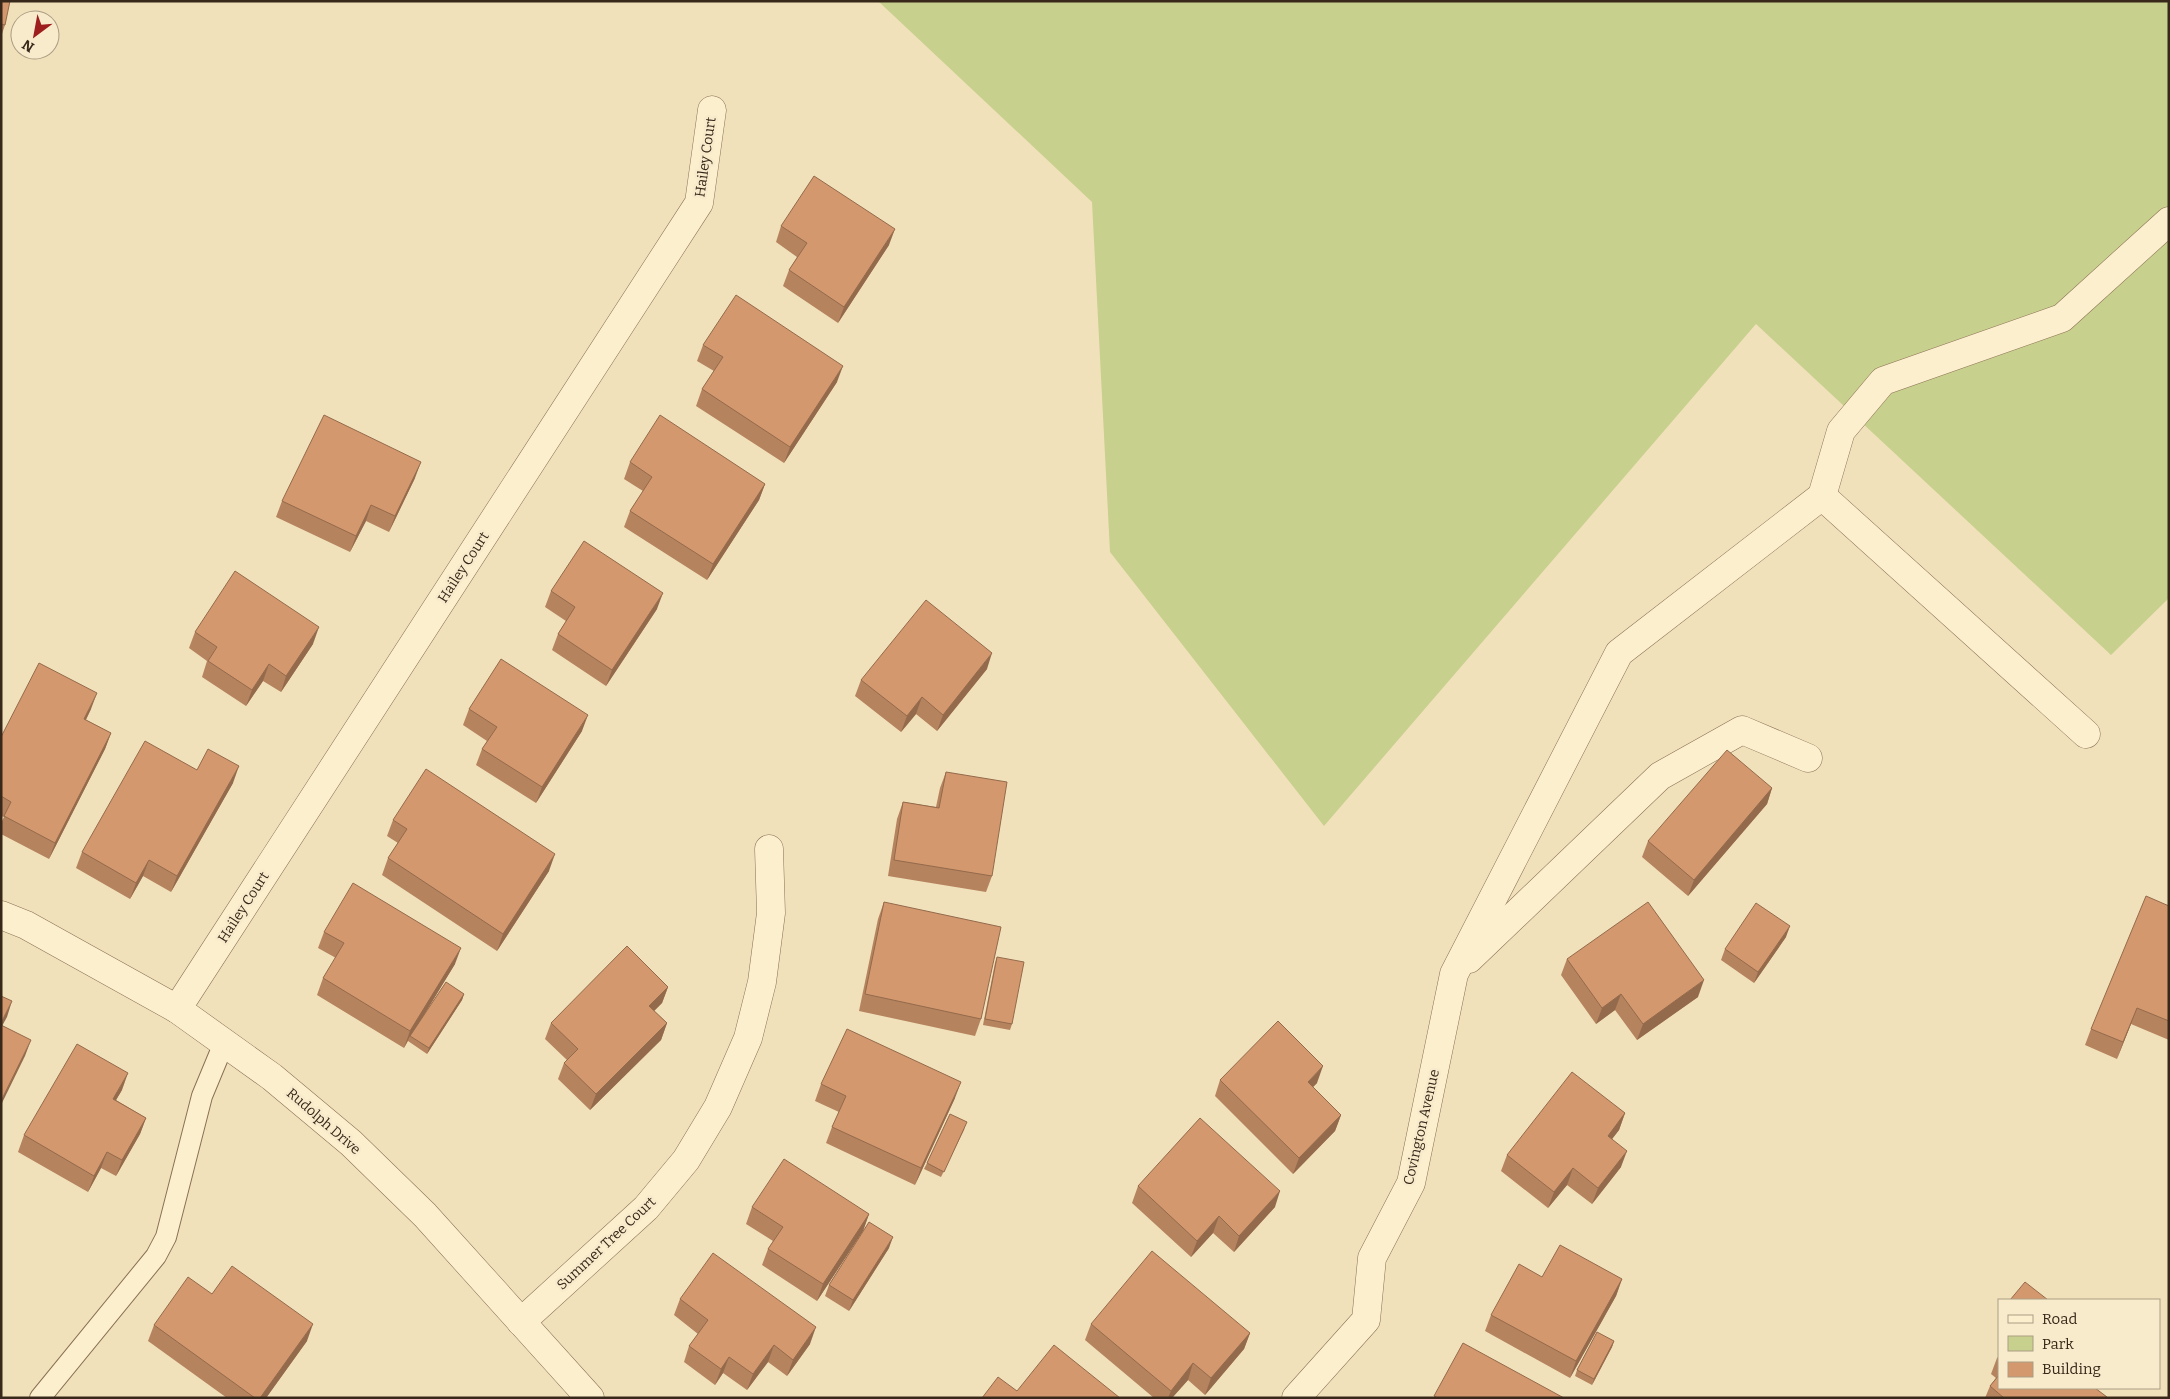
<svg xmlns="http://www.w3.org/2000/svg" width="2170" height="1399" viewBox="0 0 2170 1399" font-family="Bitter,serif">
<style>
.green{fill:#c8d08e}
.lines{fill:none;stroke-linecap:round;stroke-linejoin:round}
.service-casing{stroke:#8a7153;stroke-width:22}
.minor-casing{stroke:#8a7153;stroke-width:29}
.service{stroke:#fcefce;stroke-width:20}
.minor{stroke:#fcefce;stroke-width:28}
.wall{fill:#b5835e}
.shaded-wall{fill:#946a4c}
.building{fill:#d3986d;stroke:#946a4c}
.labels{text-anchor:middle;stroke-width:5;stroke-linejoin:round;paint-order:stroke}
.street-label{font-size:14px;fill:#37281a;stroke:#f8ebcb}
</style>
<rect width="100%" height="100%" fill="#f1e1bb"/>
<path class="green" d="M878,1H2169V598L2111,655L1756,324L1324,826L1110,552L1092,202Z"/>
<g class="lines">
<g class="service-casing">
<path id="service" d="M40,1398L156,1256L166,1237L202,1096L224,1043"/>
</g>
<g class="minor-casing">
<g id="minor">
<path d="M1822,496L2086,734"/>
<path d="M1,915L26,925L177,1009L272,1077L351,1143L425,1215L590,1398"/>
<path d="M1469,959L1660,776L1742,730L1808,758"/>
<path d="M177,1009L699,203L712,110"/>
<path d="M521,1322L646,1208L686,1160L718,1107L748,1038L762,982L771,913L769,849"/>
<path d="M1296,1398L1366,1320L1372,1258L1411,1183L1454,974L1619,653L1822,496L1841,431L1883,381L2062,318L2169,221"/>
</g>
</g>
<use href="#service" class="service"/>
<use href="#minor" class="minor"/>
</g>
<g class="wall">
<path d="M1,1L5,25L1,37Z"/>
<path d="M781,226L889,245L838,323L783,286L789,270L797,257L776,242Z"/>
<path d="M703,345L837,382L784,463L696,406L702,389L714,371L697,361Z"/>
<path d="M630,462L765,484L759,500L707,580L624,527L630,511L643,491L624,479Z"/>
<path d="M415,478L389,532L366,521L350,552L276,517L282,501Z"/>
<path d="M551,591L657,609L606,686L552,650L558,634L566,621L545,607Z"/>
<path d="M195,632L313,644L281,692L263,681L246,706L202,677L207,661L189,648Z"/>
<path d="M987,669L937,731L916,714L901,732L855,696L861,680Z"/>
<path d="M91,709L86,720L111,733L105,749L49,859L1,834V823L4,817L1,816V737Z"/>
<path d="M469,709L582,731L536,803L476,765L482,749L487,741L463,725Z"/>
<path d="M197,770L233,783L171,892L143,876L130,899L76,868L82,852Z"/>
<path d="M946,772L992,876L986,892L888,876L897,819L903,802L936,807L940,788Z"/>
<path d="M1772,788L1767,804L1688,896L1642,857L1648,841Z"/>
<path d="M393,820L549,871L497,951L382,875L388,858L398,843L387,836Z"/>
<path d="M884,902L981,1019L975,1036L859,1011L878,919Z"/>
<path d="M2169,906V1040L2131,1024L2117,1059L2085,1045L2091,1029Z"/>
<path d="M324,932L455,964L424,1015L464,994L462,1000L427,1054L408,1041L404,1048L317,995L323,978L336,958L318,948Z"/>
<path d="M1786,937L1754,983L1721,960L1725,949Z"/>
<path d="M997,957L1012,1024L1010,1030L983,1025L995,963Z"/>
<path d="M1567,959L1698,997L1637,1040L1615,1010L1596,1024L1561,975Z"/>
<path d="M668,987L662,1003L654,1011L667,1023L661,1040L590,1110L558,1079L564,1063L567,1060L545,1039L551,1023Z"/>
<path d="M1220,1080L1317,1083L1313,1087L1341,1115L1335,1131L1293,1174L1215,1096Z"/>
<path d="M821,1084L955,1098L915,1185L826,1143L832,1127L839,1112L815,1101Z"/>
<path d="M122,1090L116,1100L146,1118L140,1134L116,1176L101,1168L88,1192L18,1152L24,1135Z"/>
<path d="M1625,1113L1619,1130L1612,1139L1621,1167L1592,1204L1567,1185L1548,1208L1501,1171L1507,1155Z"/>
<path d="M965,1128L941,1177L924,1169L927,1163Z"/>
<path d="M1138,1186L1275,1207L1234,1252L1213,1233L1191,1257L1132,1203Z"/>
<path d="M752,1207L869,1214L863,1231L817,1301L762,1265L768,1249L773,1241L746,1224Z"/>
<path d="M889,1248L849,1311L825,1296L829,1285Z"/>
<path d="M1622,1279L1616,1296L1570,1378L1485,1331L1491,1315Z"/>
<path d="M212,1294L307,1341L266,1398H227L148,1341L154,1325Z"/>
<path d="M680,1299L810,1344L787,1376L768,1362L747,1390L723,1373L715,1385L684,1362L689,1346L698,1334L674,1315Z"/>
<path d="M1091,1324L1250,1333L1244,1349L1205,1395L1188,1380L1172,1398H1154L1085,1340Z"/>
<path d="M1614,1341L1612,1347L1592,1385L1575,1376L1577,1370Z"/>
<path d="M1999,1356V1388L2106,1398H1985L1990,1386L1996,1378L1991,1374L1997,1358Z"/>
</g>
<g class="shaded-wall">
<path d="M895,229L889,245L838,323L844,307Z"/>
<path d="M843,366L837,382L784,463L790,447Z"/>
<path d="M421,462L415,478L389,532L395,516Z"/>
<path d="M765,484L759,500L707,580L713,564Z"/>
<path d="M371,505L366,521L350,552L356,536Z"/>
<path d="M663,593L657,609L606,686L612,670Z"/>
<path d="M319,627L313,644L281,692L286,676Z"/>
<path d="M992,653L987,669L937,731L943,715Z"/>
<path d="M269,664L263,681L246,706L252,690Z"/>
<path d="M97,693L91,709L78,735L84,719Z"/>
<path d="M922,697L916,714L901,732L907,716Z"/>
<path d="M588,715L582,731L536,803L542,787Z"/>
<path d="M111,733L105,749L49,859L55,843Z"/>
<path d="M239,766L233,783L171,892L177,876Z"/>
<path d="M1772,788L1767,804L1688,896L1694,880Z"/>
<path d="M555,854L549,871L497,951L503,934Z"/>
<path d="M149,860L143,876L130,899L136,883Z"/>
<path d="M1790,926L1786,937L1754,983L1758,972Z"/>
<path d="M461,948L455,964L411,1036H410L404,1048L410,1031Z"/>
<path d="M1704,980L1698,997L1637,1040L1643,1024Z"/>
<path d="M668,987L662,1003L643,1022L649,1006Z"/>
<path d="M464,994L462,1000L427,1054L429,1048Z"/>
<path d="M1621,994L1615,1010L1596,1024L1602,1008Z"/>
<path d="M12,1001L7,1017L1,1028V1023Z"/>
<path d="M2137,1008L2131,1024L2117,1059L2123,1042Z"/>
<path d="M667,1023L661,1040L590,1110L596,1094Z"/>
<path d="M31,1040L25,1056L1,1105V1101Z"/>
<path d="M1323,1066L1317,1083L1302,1098L1308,1082Z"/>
<path d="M128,1073L122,1090L107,1115L113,1099Z"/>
<path d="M961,1082L955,1098L915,1185L921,1168Z"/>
<path d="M1625,1113L1619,1130L1602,1152L1608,1136Z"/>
<path d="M1341,1115L1335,1131L1293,1174L1299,1158Z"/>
<path d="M146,1118L140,1134L116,1176L122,1160Z"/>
<path d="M1627,1151L1621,1167L1592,1204L1598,1188Z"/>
<path d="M107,1152L101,1168L88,1192L94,1176Z"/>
<path d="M1573,1168L1567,1185L1548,1208L1554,1192Z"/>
<path d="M1280,1191L1275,1207L1234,1252L1239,1236Z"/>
<path d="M869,1214L863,1231L817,1301L823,1284Z"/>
<path d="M1219,1216L1213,1233L1191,1257L1197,1241Z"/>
<path d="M893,1237L889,1248L849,1311L853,1300Z"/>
<path d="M1622,1279L1616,1296L1570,1378L1576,1361Z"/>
<path d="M313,1324L307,1341L266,1398H260Z"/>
<path d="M816,1327L810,1344L787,1376L793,1360Z"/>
<path d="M1250,1333L1244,1349L1205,1395L1211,1378Z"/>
<path d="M1614,1341L1612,1347L1592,1385L1594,1379Z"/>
<path d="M774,1345L768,1362L747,1390L753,1374Z"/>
<path d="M729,1357L723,1373L715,1385L721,1369Z"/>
<path d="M1193,1363L1188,1380L1172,1398H1168L1171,1391Z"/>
</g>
<g class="building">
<path d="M1,1H10L5,25L1,24Z"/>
<path d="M814,176L895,229L844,307L789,270L807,243L781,226Z"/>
<path d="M736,295L843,366L790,447L702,389L723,357L703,345Z"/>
<path d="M324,415L421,462L395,516L371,505L356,536L282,501Z"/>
<path d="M660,415L765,484L713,564L630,511L652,477L630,462Z"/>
<path d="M584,541L663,593L612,670L558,634L575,607L551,591Z"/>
<path d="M235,571L319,627L286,676L269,664L252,690L208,661L217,647L195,632Z"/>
<path d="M926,600L992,653L943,715L922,697L907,716L861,680Z"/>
<path d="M501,659L588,715L542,787L482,749L497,727L469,709Z"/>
<path d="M39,663L97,693L84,719L111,733L55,843L4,816L11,802L1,796V737Z"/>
<path d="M145,741L197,770L208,749L239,766L177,876L149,860L136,883L82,852Z"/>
<path d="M1727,750L1772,788L1694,880L1648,841Z"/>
<path d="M426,769L555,854L503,934L388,858L407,829L393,820Z"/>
<path d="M946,772L1007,782L992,876L894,860L903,802L939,808Z"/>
<path d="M353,883L461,948L410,1031L323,978L344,943L324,932Z"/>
<path d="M2146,896L2169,906V1021L2137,1008L2123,1042L2091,1029Z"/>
<path d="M884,902L1001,927L981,1019L865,994Z"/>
<path d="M1648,902L1704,980L1643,1024L1621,994L1602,1008L1567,959Z"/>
<path d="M1756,903L1790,926L1758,972L1725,949Z"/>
<path d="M627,946L668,987L649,1006L667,1023L596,1094L564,1063L578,1049L551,1023Z"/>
<path d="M997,957L1024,962L1012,1024L985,1019Z"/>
<path d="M446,982L464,994L429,1048L410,1036Z"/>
<path d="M1,996L12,1001L1,1023Z"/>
<path d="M1278,1021L1323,1066L1308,1082L1341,1115L1299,1158L1220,1080Z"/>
<path d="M1,1025L31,1040L1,1101Z"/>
<path d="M847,1029L961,1082L921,1168L832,1127L846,1096L821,1084Z"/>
<path d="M77,1044L128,1073L113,1099L146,1118L122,1160L107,1152L94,1176L24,1135Z"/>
<path d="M1572,1072L1625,1113L1608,1136L1627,1151L1598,1188L1573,1168L1554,1192L1507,1155Z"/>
<path d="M950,1114L967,1122L944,1172L927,1163Z"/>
<path d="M1200,1118L1280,1191L1239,1236L1219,1216L1197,1241L1138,1186Z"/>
<path d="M784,1159L869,1214L823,1284L768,1249L783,1227L752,1207Z"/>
<path d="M869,1222L893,1237L853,1300L829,1285Z"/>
<path d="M1560,1245L1622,1279L1576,1361L1491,1315L1519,1264L1542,1277Z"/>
<path d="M1152,1251L1250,1333L1211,1378L1193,1363L1171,1391L1091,1324Z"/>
<path d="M713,1253L816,1327L793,1360L774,1345L753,1374L729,1357L721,1369L689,1346L708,1320L680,1299Z"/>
<path d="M232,1266L313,1324L260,1398H255L154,1325L188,1277L212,1294Z"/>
<path d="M2025,1282L2048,1300H2010Z"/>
<path d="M1597,1332L1614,1341L1594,1379L1577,1370Z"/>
<path d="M1463,1343L1564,1398H1438L1434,1396Z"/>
<path d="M1054,1345L1120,1398H982L998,1377L1017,1391Z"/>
<path d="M1999,1375V1388H2095L2107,1397L2106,1398H2004L1990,1386Z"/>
</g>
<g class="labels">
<g class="street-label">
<text transform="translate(705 157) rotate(-82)" y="5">Hailey Court</text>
<text transform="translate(463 567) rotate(-57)" y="5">Hailey Court</text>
<text transform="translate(243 907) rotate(-57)" y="5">Hailey Court</text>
<text transform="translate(324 1121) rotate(41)" y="5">Rudolph Drive</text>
<text transform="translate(1421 1127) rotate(-77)" y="5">Covington Avenue</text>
<text transform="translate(606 1243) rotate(-43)" y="5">Summer Tree Court</text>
</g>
</g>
<rect width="2170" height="1399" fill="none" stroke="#37281a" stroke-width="5"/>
<rect x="1998" y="1299" width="162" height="90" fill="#f8ebcb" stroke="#ab9d84"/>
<rect x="2008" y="1315" width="25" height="8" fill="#fcefce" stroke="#ab9d84"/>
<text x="2042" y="1324" font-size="15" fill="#37281a">Road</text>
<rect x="2008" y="1336" width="25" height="15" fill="#c8d08e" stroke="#ab9d84"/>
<text x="2042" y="1349" font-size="15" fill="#37281a">Park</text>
<rect x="2008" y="1362" width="25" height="15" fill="#d3986d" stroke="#ab9d84"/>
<text x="2042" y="1374" font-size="15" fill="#37281a">Building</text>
<g transform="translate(35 35) rotate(212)"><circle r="24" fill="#f8ebcb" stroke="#ab9d84"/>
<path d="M0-4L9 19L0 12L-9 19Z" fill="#9e1e1e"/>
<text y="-8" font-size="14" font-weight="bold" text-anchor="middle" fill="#37281a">N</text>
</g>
</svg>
